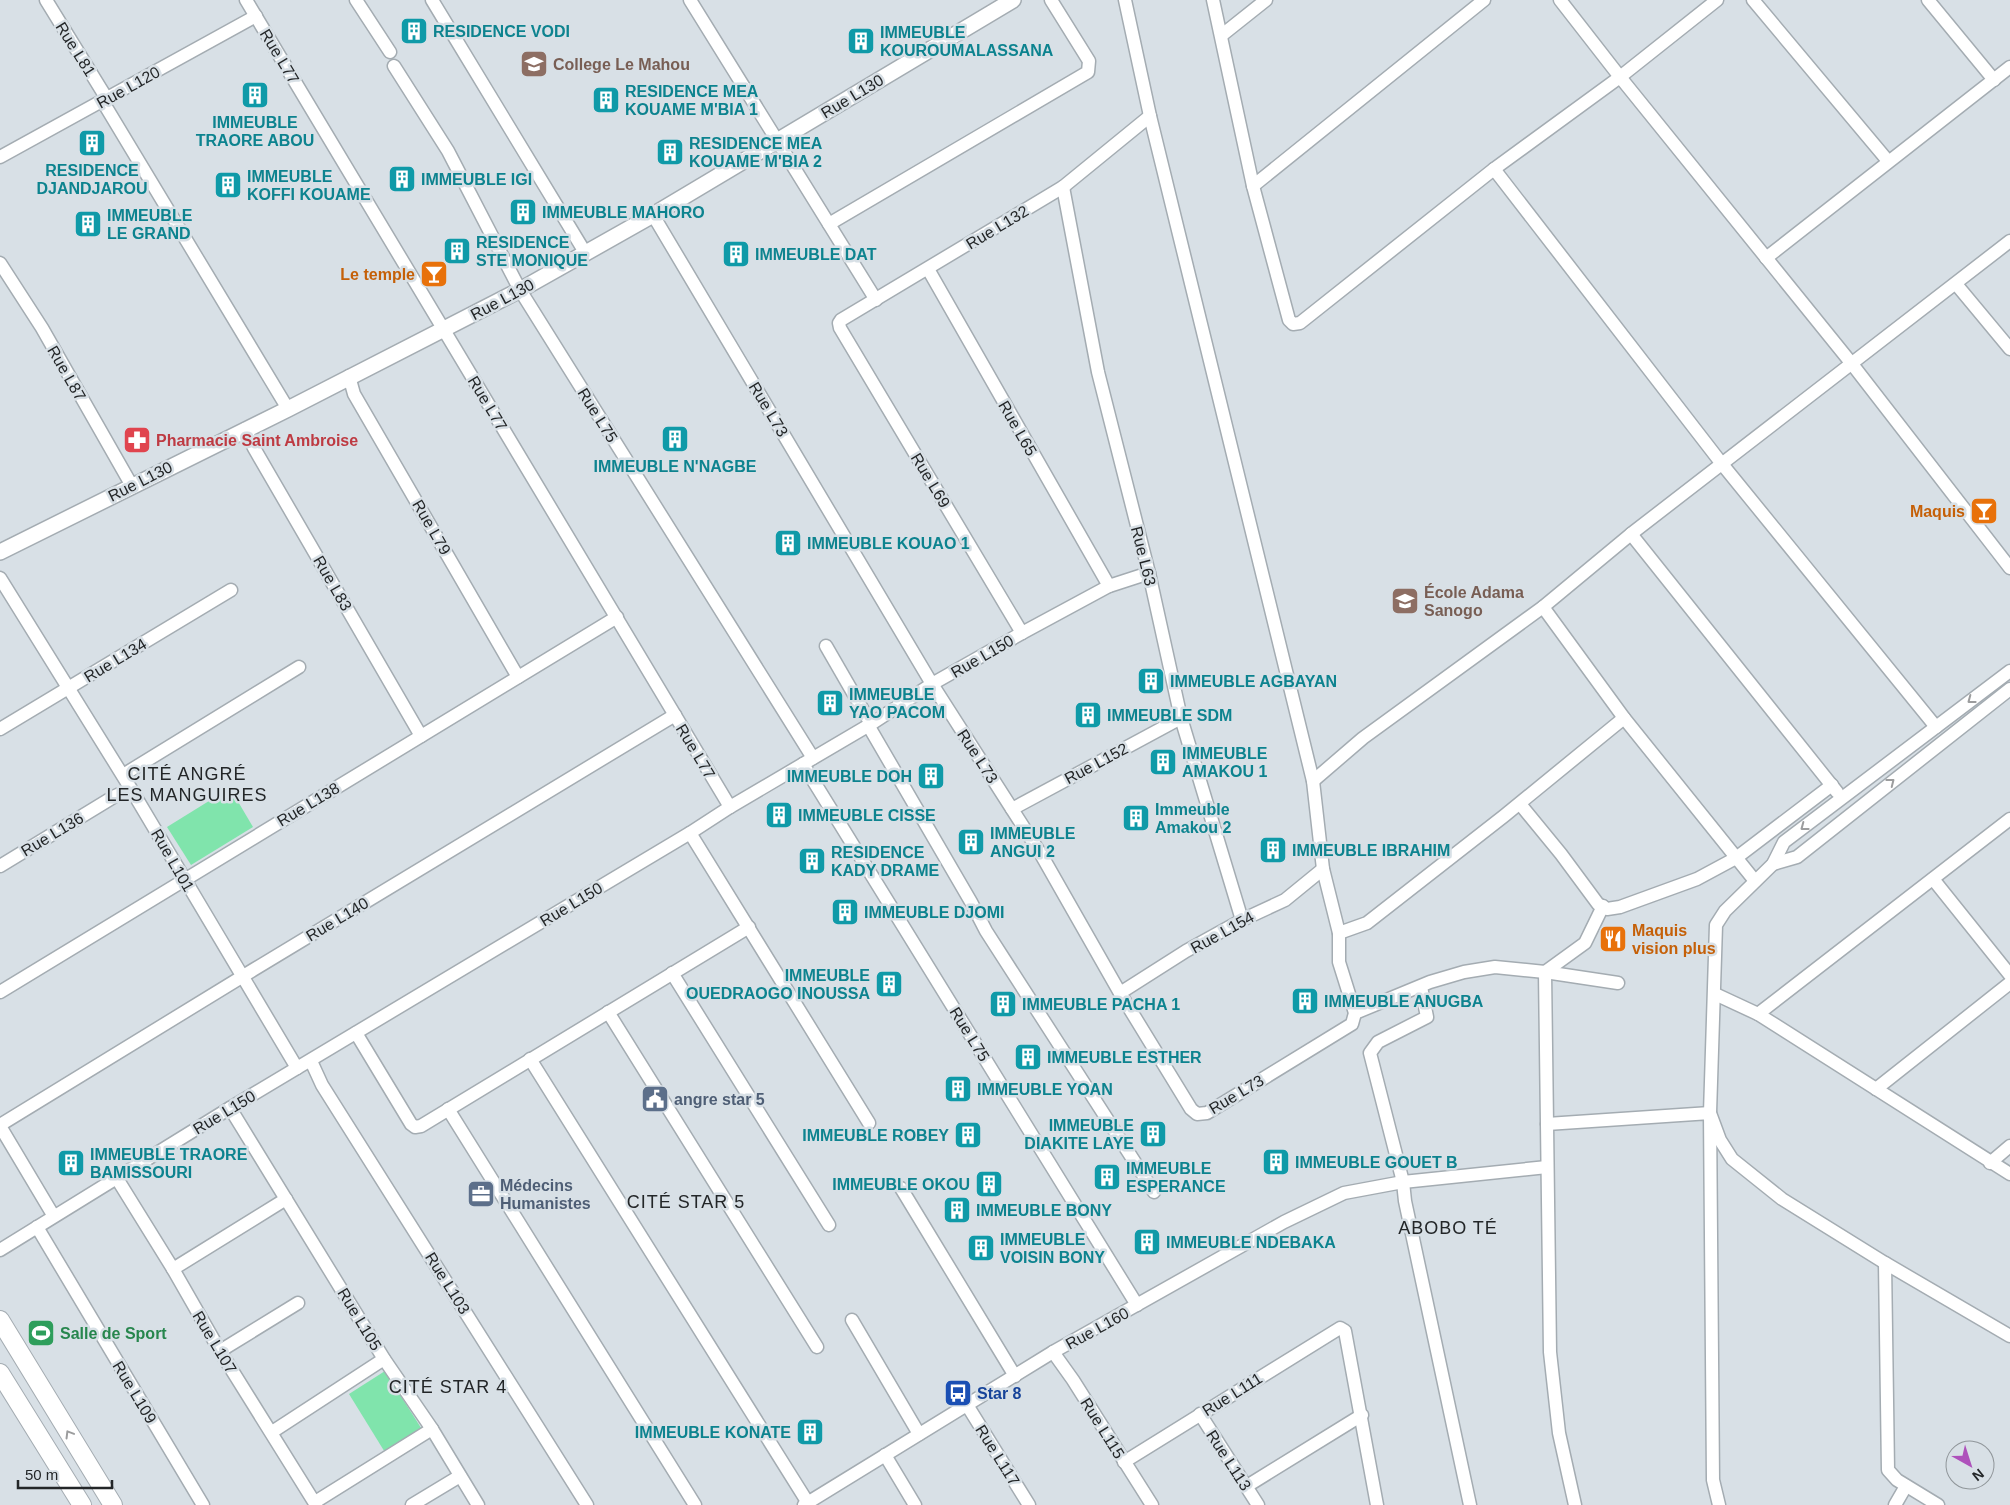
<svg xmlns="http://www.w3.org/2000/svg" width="2010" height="1505" viewBox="0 0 2010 1505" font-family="Helvetica,sans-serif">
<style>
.garden{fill:#80e4ac}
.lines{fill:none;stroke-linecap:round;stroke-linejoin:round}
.minor-casing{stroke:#a4acb2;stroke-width:15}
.tertiary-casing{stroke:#a4acb2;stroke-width:18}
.secondary-casing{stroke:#a4acb2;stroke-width:20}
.minor{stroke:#fff;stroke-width:12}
.tertiary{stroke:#fff;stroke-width:15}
.secondary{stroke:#fff;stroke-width:18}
.oneway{stroke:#9c9d9e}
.labels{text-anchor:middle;stroke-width:5;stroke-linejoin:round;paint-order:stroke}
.culture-label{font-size:16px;font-weight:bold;fill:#0d838f;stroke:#d8e0e6;text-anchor:start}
.street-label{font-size:16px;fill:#232628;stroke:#d8e0e6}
.education-label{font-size:16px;font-weight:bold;fill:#785e54;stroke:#d8e0e6;text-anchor:start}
.food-label{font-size:16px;font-weight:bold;fill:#c56008;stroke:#d8e0e6;text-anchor:end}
.health-label{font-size:16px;font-weight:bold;fill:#be3a42;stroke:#d8e0e6;text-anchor:start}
.service-label{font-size:16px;font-weight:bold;fill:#4e5e75;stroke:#d8e0e6;text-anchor:start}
.leisure-label{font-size:16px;font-weight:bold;fill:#27864d;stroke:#d8e0e6;text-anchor:start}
.transit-label{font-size:16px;font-weight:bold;fill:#164399;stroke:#d8e0e6;text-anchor:start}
.neighbourhood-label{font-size:18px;letter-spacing:1px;fill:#232628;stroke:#d8e0e6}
</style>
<rect width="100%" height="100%" fill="#d8e0e6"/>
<g class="garden">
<path d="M230,788L253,827L191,865L167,827Z"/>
<path d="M385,1371L423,1431L386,1454L349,1394Z"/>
</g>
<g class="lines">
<g class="minor-casing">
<g id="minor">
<path d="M46,0L107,99"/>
<path d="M246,0L730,807"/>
<path d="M356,0L390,52"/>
<path d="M432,0L586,254"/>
<path d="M690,0L876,300"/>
<path d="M1213,0L1253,186L1289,320L1293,324L1300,323L1494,169L1620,77L1717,0"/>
<path d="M1560,0L1620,77L1852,364L2010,568"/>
<path d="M1753,0L1888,161"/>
<path d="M1928,0L1994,80"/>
<path d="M1222,35L1266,0"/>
<path d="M394,66L448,151L520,290L813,758"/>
<path d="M103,102L288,409"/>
<path d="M0,157L256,16"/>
<path d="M1494,169L1722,464L1936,727"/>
<path d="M1253,186L1484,0"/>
<path d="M1063,187L1098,372L1149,573L1181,718L1242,920"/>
<path d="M653,215L932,684L1042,856L1120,993L1191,1109L1197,1114L1207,1113L1352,1024L1355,1013L1339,962V933L1323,869L1313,781L1150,116L1125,0"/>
<path d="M829,224L1088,72L1089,61L1051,0"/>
<path d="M1766,258L2010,67"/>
<path d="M0,263L42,328L132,486"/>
<path d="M928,269L1109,586"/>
<path d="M1956,284L2010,349"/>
<path d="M349,376L354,394L518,677"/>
<path d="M245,429L254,448L421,736"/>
<path d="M1631,534L1837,792"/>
<path d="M0,578L131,789L297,1068"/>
<path d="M1543,607L1624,718L1755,881"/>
<path d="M1022,633L840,328L839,323L841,320L1063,187L1150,116"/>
<path d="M826,646L871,724"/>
<path d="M2010,671L1784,842L1773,864L1725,911L1716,925L1710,1113L1720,1140L1732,1159L1782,1199L1885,1263L2010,1336"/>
<path d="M868,725L971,902L986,931L1154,1192"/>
<path d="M0,729L231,590"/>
<path d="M803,764L1137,1305"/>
<path d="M123,775L299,667"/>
<path d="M1313,781L1363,738L1543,607L1631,534L2010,241"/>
<path d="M1520,804L1561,854L1598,904L1607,909L1620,907L1697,879L1736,858L1832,785"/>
<path d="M1012,809L1181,718"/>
<path d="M690,833L869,1123"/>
<path d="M1773,864L1797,857L2010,689"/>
<path d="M0,866L115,796L131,789"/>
<path d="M1933,879L2010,975"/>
<path d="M1339,933L1367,923L1504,816L1624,718"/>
<path d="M672,973L829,1225"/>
<path d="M1421,987L1427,1017L1378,1042L1370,1053L1403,1182L1405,1201L1470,1505"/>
<path d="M0,992L617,617"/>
<path d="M1120,993L1186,951L1242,920L1285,900L1323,869"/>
<path d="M1715,994L1758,1014L2010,1174"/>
<path d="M608,1012L817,1347"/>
<path d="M1355,1013L1430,982L1464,972L1495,967L1545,972L1618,983"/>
<path d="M1758,1014L2010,819"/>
<path d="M356,1033L411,1124L415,1127L421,1126L749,927"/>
<path d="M530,1059L808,1503"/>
<path d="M311,1061L322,1085L587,1505"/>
<path d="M1876,1089L2010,983"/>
<path d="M230,1108L384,1359L432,1429L478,1505"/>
<path d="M448,1109L695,1505"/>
<path d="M1547,1124L1710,1113L1713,1480L1719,1505"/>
<path d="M0,1125L253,970L675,715"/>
<path d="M0,1126L53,1215"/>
<path d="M1990,1163L2010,1146"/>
<path d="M116,1177L173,1269L220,1351L316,1505"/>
<path d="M901,1188L1015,1376"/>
<path d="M37,1227L203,1505"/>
<path d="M0,1250L230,1108L690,833L730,807L871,724L932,684L1022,633L1109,586L1149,573"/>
<path d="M1885,1263L1888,1470L1897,1480L1938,1505"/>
<path d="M173,1269L286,1199"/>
<path d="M852,1320L919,1434"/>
<path d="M220,1351L298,1303"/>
<path d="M1053,1352L1073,1380L1152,1505"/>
<path d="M967,1405L1029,1505"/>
<path d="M1200,1414L1258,1505"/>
<path d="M272,1432L384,1359"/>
<path d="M885,1455L915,1505"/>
<path d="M1124,1462L1340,1328L1345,1331L1377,1505"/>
<path d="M1247,1486L1362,1415"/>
<path d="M315,1502L432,1429"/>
<path d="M412,1505L460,1476"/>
<path d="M804,1505L1053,1352L1284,1222L1344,1193L1403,1182L1547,1167"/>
<path d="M1575,1505L1559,1433L1550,1352L1545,972L1585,943L1603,906"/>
<path d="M1895,1505L1906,1486"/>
</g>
</g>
<g class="tertiary-casing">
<path id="tertiary" d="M0,552L288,409L520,290L653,215L1013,0"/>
</g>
<g class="secondary-casing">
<g id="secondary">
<path d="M0,1320L113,1505"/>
<path d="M0,1373L82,1505"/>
</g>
</g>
<use href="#minor" class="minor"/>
<use href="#tertiary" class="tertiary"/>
<use href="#secondary" class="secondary"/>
</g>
<defs><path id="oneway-chevron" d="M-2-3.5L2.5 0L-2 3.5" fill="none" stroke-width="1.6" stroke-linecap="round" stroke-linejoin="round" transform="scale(1.25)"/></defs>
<g class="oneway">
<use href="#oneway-chevron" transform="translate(1971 700) rotate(143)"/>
<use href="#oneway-chevron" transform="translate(1891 782) rotate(-38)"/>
<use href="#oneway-chevron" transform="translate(1804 827) rotate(143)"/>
<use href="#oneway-chevron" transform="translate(69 1434) rotate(-121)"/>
</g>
<defs>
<g id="building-square" transform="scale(1.4375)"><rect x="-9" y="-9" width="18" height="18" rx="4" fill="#0f9aa8" stroke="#d8e0e6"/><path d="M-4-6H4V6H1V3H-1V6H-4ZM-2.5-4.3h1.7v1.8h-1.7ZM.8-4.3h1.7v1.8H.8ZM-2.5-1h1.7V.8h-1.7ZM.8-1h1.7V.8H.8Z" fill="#fff"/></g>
<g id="school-square" transform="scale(1.4375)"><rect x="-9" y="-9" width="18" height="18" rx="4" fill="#8d6e63" stroke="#d8e0e6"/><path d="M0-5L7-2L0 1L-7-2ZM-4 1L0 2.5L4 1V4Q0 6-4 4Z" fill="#fff"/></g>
<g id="bar-square" transform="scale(1.4375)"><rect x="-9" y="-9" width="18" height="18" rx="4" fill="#e8710a" stroke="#d8e0e6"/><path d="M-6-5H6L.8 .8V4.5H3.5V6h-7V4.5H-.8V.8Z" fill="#fff"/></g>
<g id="pharmacy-square" transform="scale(1.4375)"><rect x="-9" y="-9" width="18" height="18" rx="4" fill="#e0444e" stroke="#d8e0e6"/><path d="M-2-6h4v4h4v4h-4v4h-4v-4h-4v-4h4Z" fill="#fff"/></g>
<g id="restaurant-square" transform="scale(1.4375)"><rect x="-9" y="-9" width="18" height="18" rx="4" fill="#e8710a" stroke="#d8e0e6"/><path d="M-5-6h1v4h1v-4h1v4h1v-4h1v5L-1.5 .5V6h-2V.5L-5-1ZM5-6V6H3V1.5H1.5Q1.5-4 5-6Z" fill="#fff"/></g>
<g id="civic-square" transform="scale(1.4375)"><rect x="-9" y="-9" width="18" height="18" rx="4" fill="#5c6f8a" stroke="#d8e0e6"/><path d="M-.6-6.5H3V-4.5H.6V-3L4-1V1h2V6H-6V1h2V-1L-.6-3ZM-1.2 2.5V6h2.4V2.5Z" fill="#fff"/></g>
<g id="office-square" transform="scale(1.4375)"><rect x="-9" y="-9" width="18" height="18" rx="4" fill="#5c6f8a" stroke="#d8e0e6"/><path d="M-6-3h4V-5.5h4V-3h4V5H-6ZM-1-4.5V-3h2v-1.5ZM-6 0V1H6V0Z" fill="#fff"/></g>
<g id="stadium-square" transform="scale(1.4375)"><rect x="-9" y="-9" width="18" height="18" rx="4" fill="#2e9e5b" stroke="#d8e0e6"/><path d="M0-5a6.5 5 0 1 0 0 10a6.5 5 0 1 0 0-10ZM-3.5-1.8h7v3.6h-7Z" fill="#fff"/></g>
<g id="bus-square" transform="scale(1.4375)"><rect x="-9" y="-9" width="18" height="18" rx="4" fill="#1a4fb4" stroke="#d8e0e6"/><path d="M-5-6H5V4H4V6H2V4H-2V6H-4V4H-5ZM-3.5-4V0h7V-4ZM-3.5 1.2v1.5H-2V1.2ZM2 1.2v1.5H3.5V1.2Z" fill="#fff"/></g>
</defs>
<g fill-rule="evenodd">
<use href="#building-square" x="414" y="31"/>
<use href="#building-square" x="861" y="41"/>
<use href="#school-square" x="534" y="64"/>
<use href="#building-square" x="255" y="95"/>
<use href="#building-square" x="606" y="100"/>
<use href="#building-square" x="92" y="143"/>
<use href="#building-square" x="670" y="152"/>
<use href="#building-square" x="402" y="179"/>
<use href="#building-square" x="228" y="185"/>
<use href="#building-square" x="523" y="212"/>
<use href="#building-square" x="88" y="224"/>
<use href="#building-square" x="457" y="251"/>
<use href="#building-square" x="736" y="254"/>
<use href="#bar-square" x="434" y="274"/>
<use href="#building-square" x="675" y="439"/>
<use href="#pharmacy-square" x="137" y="440"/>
<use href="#bar-square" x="1984" y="511"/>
<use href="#building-square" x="788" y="543"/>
<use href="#school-square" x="1405" y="601"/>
<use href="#building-square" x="1151" y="681"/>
<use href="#building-square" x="830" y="703"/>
<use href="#building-square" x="1088" y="715"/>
<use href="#building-square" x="1163" y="762"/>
<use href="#building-square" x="931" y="776"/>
<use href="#building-square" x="779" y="815"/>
<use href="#building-square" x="1136" y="818"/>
<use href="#building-square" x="971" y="842"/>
<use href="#building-square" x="1273" y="850"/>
<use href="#building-square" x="812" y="861"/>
<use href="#building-square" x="845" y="912"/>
<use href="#restaurant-square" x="1613" y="939"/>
<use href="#building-square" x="889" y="984"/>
<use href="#building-square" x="1305" y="1001"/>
<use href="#building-square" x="1003" y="1004"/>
<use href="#building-square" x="1028" y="1057"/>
<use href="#building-square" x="958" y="1089"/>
<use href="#civic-square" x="655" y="1099"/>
<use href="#building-square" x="1153" y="1134"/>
<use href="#building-square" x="968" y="1135"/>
<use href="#building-square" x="1276" y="1162"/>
<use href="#building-square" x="71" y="1163"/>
<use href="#building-square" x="1107" y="1177"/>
<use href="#building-square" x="989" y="1184"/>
<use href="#office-square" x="481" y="1194"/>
<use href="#building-square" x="957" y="1210"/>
<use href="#building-square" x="1147" y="1242"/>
<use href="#building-square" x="981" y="1248"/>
<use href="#stadium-square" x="41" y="1333"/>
<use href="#bus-square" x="958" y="1393"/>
<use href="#building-square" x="810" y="1432"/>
</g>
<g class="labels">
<g class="culture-label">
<text x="433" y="37">RESIDENCE VODI</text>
<text x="880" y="38">IMMEUBLE<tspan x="880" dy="18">KOUROUMALASSANA</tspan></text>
<text x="625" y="97">RESIDENCE MEA<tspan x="625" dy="18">KOUAME M'BIA 1</tspan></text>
<text x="255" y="128" text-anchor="middle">IMMEUBLE<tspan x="255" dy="18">TRAORE ABOU</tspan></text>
<text x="689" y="149">RESIDENCE MEA<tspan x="689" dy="18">KOUAME M'BIA 2</tspan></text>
<text x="92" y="176" text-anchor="middle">RESIDENCE<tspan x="92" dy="18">DJANDJAROU</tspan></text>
<text x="247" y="182">IMMEUBLE<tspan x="247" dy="18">KOFFI KOUAME</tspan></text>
<text x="421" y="185">IMMEUBLE IGI</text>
<text x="542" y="218">IMMEUBLE MAHORO</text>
<text x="107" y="221">IMMEUBLE<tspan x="107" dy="18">LE GRAND</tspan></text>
<text x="476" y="248">RESIDENCE<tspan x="476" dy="18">STE MONIQUE</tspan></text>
<text x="755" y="260">IMMEUBLE DAT</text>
<text x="675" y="472" text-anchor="middle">IMMEUBLE N'NAGBE</text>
<text x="807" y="549">IMMEUBLE KOUAO 1</text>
<text x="1170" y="687">IMMEUBLE AGBAYAN</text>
<text x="849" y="700">IMMEUBLE<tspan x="849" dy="18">YAO PACOM</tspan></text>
<text x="1107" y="721">IMMEUBLE SDM</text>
<text x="1182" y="759">IMMEUBLE<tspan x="1182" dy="18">AMAKOU 1</tspan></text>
<text x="912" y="782" text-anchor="end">IMMEUBLE DOH</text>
<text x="1155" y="815">Immeuble<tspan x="1155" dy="18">Amakou 2</tspan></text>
<text x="798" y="821">IMMEUBLE CISSE</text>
<text x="990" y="839">IMMEUBLE<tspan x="990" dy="18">ANGUI 2</tspan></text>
<text x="1292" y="856">IMMEUBLE IBRAHIM</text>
<text x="831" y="858">RESIDENCE<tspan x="831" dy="18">KADY DRAME</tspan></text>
<text x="864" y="918">IMMEUBLE DJOMI</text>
<text x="870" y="981" text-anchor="end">IMMEUBLE<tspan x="870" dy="18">OUEDRAOGO INOUSSA</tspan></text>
<text x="1324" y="1007">IMMEUBLE ANUGBA</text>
<text x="1022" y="1010">IMMEUBLE PACHA 1</text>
<text x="1047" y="1063">IMMEUBLE ESTHER</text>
<text x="977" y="1095">IMMEUBLE YOAN</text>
<text x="1134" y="1131" text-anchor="end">IMMEUBLE<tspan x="1134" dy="18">DIAKITE LAYE</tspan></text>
<text x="949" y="1141" text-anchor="end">IMMEUBLE ROBEY</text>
<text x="90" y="1160">IMMEUBLE TRAORE<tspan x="90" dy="18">BAMISSOURI</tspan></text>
<text x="1295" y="1168">IMMEUBLE GOUET B</text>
<text x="1126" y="1174">IMMEUBLE<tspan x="1126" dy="18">ESPERANCE</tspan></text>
<text x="970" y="1190" text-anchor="end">IMMEUBLE OKOU</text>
<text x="976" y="1216">IMMEUBLE BONY</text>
<text x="1000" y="1245">IMMEUBLE<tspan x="1000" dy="18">VOISIN BONY</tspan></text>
<text x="1166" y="1248">IMMEUBLE NDEBAKA</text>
<text x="791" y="1438" text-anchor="end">IMMEUBLE KONATE</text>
</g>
<g class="street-label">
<text transform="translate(76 49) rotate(58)" y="6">Rue L81</text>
<text transform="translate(280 56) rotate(59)" y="6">Rue L77</text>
<text transform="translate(128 87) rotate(-29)" y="6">Rue L120</text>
<text transform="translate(852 96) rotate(-31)" y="6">Rue L130</text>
<text transform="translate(997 227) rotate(-31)" y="6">Rue L132</text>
<text transform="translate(502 299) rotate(-28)" y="6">Rue L130</text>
<text transform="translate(67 373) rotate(60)" y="6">Rue L87</text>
<text transform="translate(488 403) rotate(59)" y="6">Rue L77</text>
<text transform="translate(769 409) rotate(59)" y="6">Rue L73</text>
<text transform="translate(598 415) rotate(58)" y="6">Rue L75</text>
<text transform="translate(1018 428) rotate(60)" y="6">Rue L65</text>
<text transform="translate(931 480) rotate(59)" y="6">Rue L69</text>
<text transform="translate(140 481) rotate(-27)" y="6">Rue L130</text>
<text transform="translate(432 527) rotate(60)" y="6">Rue L79</text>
<text transform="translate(1144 556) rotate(76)" y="6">Rue L63</text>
<text transform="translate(333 583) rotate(60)" y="6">Rue L83</text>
<text transform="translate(982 656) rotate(-30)" y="6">Rue L150</text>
<text transform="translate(115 660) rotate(-31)" y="6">Rue L134</text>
<text transform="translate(696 751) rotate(59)" y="6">Rue L77</text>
<text transform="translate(978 756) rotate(57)" y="6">Rue L73</text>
<text transform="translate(1096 763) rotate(-28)" y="6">Rue L152</text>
<text transform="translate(308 804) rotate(-31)" y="6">Rue L138</text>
<text transform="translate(52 834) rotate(-31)" y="6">Rue L136</text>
<text transform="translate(173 860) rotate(60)" y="6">Rue L101</text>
<text transform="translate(571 904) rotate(-31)" y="6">Rue L150</text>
<text transform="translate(337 919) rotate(-31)" y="6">Rue L140</text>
<text transform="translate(1222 932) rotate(-29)" y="6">Rue L154</text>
<text transform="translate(970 1034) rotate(58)" y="6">Rue L75</text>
<text transform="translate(1236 1094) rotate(-31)" y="6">Rue L73</text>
<text transform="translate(224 1112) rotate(-31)" y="6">Rue L150</text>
<text transform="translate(448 1283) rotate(58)" y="6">Rue L103</text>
<text transform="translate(360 1319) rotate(59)" y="6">Rue L105</text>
<text transform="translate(1097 1328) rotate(-29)" y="6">Rue L160</text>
<text transform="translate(215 1342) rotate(59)" y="6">Rue L107</text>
<text transform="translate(135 1392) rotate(59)" y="6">Rue L109</text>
<text transform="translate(1232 1394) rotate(-32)" y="6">Rue L111</text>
<text transform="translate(1103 1428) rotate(58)" y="6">Rue L115</text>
<text transform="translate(998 1455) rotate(58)" y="6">Rue L117</text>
<text transform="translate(1229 1460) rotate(57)" y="6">Rue L113</text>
</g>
<g class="education-label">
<text x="553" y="70">College Le Mahou</text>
<text x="1424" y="598">École Adama<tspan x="1424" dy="18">Sanogo</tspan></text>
</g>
<g class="food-label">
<text x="415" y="280">Le temple</text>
<text x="1965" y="517">Maquis</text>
<text x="1632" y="936" text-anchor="start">Maquis<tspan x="1632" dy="18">vision plus</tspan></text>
</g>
<g class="health-label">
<text x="156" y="446">Pharmacie Saint Ambroise</text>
</g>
<g class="service-label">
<text x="674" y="1105">angre star 5</text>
<text x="500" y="1191">Médecins<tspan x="500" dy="18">Humanistes</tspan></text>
</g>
<g class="leisure-label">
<text x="60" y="1339">Salle de Sport</text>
</g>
<g class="transit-label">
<text x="977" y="1399">Star 8</text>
</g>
<g class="neighbourhood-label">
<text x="187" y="780">CITÉ ANGRÉ<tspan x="187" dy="21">LES MANGUIRES</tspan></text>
<text x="686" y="1208">CITÉ STAR 5</text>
<text x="1448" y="1234">ABOBO TÉ</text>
<text x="448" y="1393">CITÉ STAR 4</text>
</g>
</g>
<g transform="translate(1970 1465) rotate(141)"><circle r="24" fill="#d8e0e6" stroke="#90969a"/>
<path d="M0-4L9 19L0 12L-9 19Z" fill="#ae51bb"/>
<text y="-8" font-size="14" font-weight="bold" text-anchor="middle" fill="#232628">N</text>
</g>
<path d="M18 1480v8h94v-8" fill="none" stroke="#232628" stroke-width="2.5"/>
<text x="25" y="1480" font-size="15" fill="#232628" stroke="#d8e0e6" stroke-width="4" paint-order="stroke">50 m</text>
</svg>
